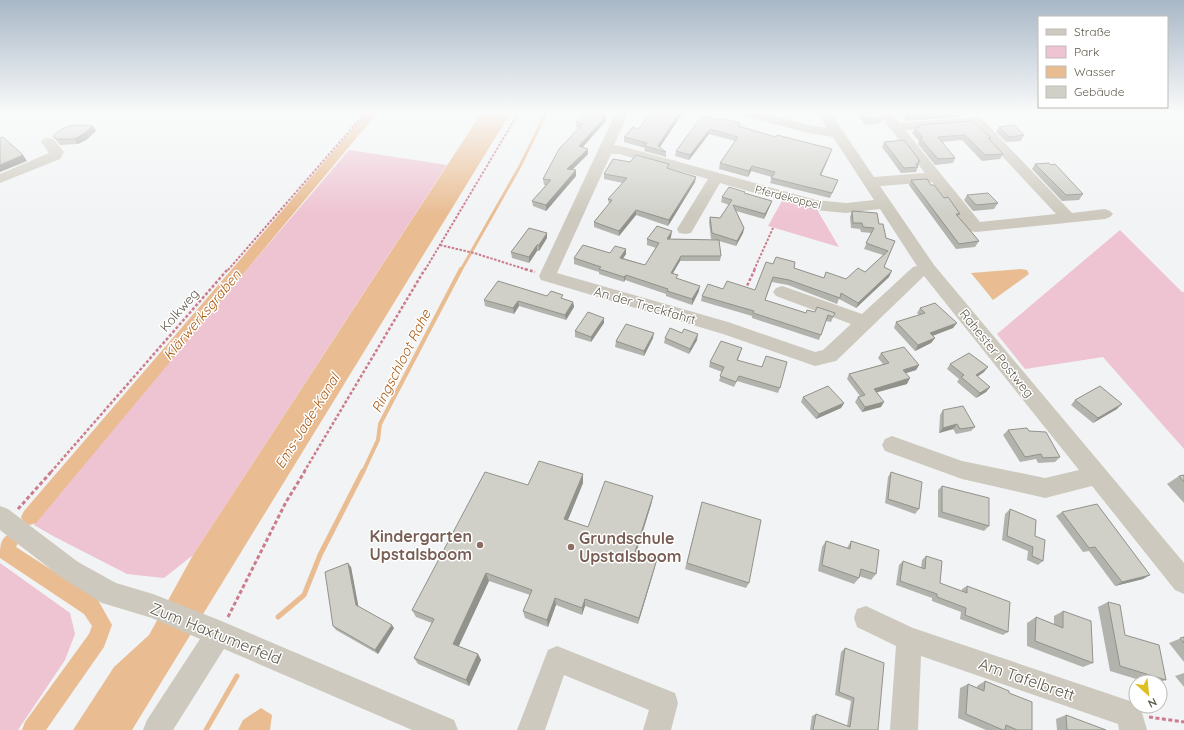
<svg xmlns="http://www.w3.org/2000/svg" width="1184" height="730" viewBox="0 0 1184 730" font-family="Quicksand,sans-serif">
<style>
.green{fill:#eec3d2}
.water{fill:#e9bc92}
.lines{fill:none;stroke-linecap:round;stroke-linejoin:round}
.stream-far2{stroke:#e9bc92;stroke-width:3}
.stream-far1{stroke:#e9bc92;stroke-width:4}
.stream{stroke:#e9bc92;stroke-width:5}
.canal{fill:#e9bc92;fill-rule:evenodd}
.path-far2{stroke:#cb7c8d;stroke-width:2;stroke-dasharray:2.5 1.5;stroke-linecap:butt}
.path-far1{stroke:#cb7c8d;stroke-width:2.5;stroke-dasharray:3 2;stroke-linecap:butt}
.path{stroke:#cb7c8d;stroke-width:3;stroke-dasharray:4 2.5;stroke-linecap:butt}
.minor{fill:#cdc9be;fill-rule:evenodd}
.wall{fill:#b3b3ad}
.shaded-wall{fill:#92928d}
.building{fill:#d0d0c9;stroke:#92928d}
.education-dot{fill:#8d6e63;stroke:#fff;stroke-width:1.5}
.labels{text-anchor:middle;stroke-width:3;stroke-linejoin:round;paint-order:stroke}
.far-street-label{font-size:11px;fill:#5e594a;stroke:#fff}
.street-label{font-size:13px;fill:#5e594a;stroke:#fff}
.water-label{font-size:14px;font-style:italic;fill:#a85b13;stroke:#fff}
.near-education-label{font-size:16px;font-weight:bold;fill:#785e54;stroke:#fff;text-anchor:end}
.near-street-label{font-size:16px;fill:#5e594a;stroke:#fff}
</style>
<rect width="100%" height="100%" fill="#f2f3f4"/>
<g class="green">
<path d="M349,150L447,165L193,555L164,578L127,574L53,536L34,525L38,514Z"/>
<path d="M783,199L816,208L839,247L768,226Z"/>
<path d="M1120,230L1182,292H1184V449L1103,357L1025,369L997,334Z"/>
<path d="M0,563L70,613L75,634L65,660L18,730H0Z"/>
</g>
<g class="water">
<path d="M482,112H511L132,730H73L114,667L149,635L193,555Z"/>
<path d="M1021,269L1027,270L1029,274L993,300L971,273Z"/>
<path d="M261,708L272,715L270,730H238L243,720Z"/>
</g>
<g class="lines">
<path class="stream-far2" d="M461,270L519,168L547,112"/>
<path class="stream-far1" d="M363,472L378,440L380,424L461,269"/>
<g class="stream">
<path d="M278,617L304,595L320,555L363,471"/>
<path d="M206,730L237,676"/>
</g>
<g class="canal">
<path d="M367,112H378L36,523L30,525L24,523L21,517L24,511Z"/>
<path d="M9,534L15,537L18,543L16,547L98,600L112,625L104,647L46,730H22L25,722L89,634L92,626L84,614L0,558C0,546 0,539 9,534Z"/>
</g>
<g class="path-far2">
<path d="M440,245L474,253L528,270"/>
<path d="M228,270L366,112"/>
<path d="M425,270L519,112"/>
<path d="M754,270L773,228"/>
</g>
<g class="path-far1">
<path d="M525,269L535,272"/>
<path d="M745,290L755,269"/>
<path d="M51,472L228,269"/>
<path d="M304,472L425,269"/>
</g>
<g class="path">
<path d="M18,509L52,471"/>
<path d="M228,617L286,502L305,471"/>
<path d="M1149,717L1184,722"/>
</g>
<g class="minor">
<path d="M616,112H629L614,145L625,147L816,200L846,203L874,200L833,137L808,133L740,115L739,112H761L809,125L827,128L817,112H830L874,177L925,173L877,112H890L899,123L976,117L981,118L1072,213L1105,209L1110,211L1113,214L1110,217L1105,219L976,232L970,231L932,182L880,186L934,265L1184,563V594L1175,590L1092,486L1045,498L962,479L885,451L882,445L885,439L892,436L962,461L1045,478L1079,470L924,276L836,361L815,366L723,334L541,280L539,276ZM973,125L1056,214L980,222L905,130ZM611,154H619L708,179L677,229L679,233L685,234L691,233L720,183L815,210L846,213L880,209L917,266L913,267L862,314L788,288L782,286L776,288L773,292L776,296L851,324L823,350L815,352L728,322L557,273Z"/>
<path d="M48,138L53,139L64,152L60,159L0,183V174L49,153L41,142L43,139Z"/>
<path d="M0,506L8,509L78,562L116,583L153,594L219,620L454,720L458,730H412L224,649L173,730H143L147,720L200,639L152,618L102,603L62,578L0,530Z"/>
<path d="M866,606L913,628L1136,703V706H1140L1147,730H1119L1118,724L921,656L918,730H890L896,646L857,627L854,618L857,609Z"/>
<path d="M557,646L675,693L678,703L671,730H643L649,710L564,675L545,730H517L548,650Z"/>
</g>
</g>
<g class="wall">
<path d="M606,112L604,115L606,116V121L583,147L588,154L572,170H576V176L546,211L533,206L532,201L546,185H544L543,179L579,128L576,127V122Z"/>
<path d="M652,112H683L682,114L660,147L666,152V157L644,151L645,148L624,142V137L638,129Z"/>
<path d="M856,112H879L883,118L881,123L865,125Z"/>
<path d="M900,112H963L960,117L907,121Z"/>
<path d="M719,120L740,123V126L776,137L832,149L821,175L838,180L830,198L770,183L772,177L751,171L748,177L719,169L720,163L735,141L709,134L689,160L675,156L676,151Z"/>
<path d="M918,125L991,138L990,140L1003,154L1000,159L982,161L962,140L942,142L955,158L953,163L935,165L918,144L919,141L912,133L915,128L917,127Z"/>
<path d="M93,126L96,131L86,140L78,144L60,145L53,136Z"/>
<path d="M999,127L1024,135L1021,141L1006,142L996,132Z"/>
<path d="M884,142L920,161L916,172L901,173L882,147Z"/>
<path d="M630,162L669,164L668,168L695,182L668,226L636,215L619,236L594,227V222L609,204L608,199L623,183L604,179V174Z"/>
<path d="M1035,164L1083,194L1079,200L1062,201L1032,169Z"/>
<path d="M911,180L931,185L960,214L958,216L979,241L975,247L956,249L909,185Z"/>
<path d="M745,192V193L772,201L770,206L764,219L736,211L744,228L743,233L736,246L719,241L721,256L720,261H680L673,273L678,279L699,291L692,305L666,296V294L625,280L624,282L599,274V272L574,264V258L610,253L626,249V254L623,258L645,265L656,248L647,245V239L671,237L670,239L715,240L711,239L709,222L710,217L720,218L729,205L721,202L722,197Z"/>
<path d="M967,195L998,203L994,209L973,211L964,200Z"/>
<path d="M852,211L879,224L886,238L895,241L884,267L889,277L856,308L839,299L837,304L788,285L772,282L765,300L806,313L814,312L835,313L831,322L826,321L819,340L752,318V316L701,301L702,296L723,289L755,290L773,264L794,268L824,278L846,279L865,272L883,255L864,249L871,233L861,232L860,229L851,228L850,217Z"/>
<path d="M547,238L539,251H537L529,263L512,258L511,252Z"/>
<path d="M547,296L563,299L573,302L574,307L566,320L519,306L514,314L485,306L484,300Z"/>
<path d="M920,308L953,328L933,336L935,338L931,343L915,351L894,328L896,322L919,315L917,313Z"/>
<path d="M604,323L591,342L575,337V331Z"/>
<path d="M653,338L644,356L615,347L616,341Z"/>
<path d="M665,338L697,340L689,354L664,343Z"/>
<path d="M742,348L738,360L780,388L778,393L737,381L734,387L719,381L722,372L709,367L710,362Z"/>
<path d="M881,353L919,365L916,370L906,373L907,384L877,392L881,407L862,412L855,402L858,397L860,396L847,379L849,374L883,364L878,358Z"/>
<path d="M950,364L984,372L977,377L990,387L986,392L976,398L957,382L959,379L947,369Z"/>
<path d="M803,397L844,403L841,408L816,419L801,402Z"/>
<path d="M1075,400L1117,409L1093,423L1071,405Z"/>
<path d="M943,410L975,427L971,431L956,434L953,429L939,433L940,415Z"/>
<path d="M1008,430L1029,431L1060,457L1055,462L1038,463L1036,459L1020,462L1003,435Z"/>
<path d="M891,472L919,509L915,514L885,503L888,477Z"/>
<path d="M1184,475V503L1167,484L1179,476Z"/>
<path d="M583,483L568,520L588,527L653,496L651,505L636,553L655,567L638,624L585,606L582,615L556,605L548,627L525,618L523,611L530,595L489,581L458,646L478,654L481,660L469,686L418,664L414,658L432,623L416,617L412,610L528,485Z"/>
<path d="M942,486L989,526L984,531L938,517V490Z"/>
<path d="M702,502L749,583L746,588L685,569Z"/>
<path d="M1010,509L1035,536L1043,561L1038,565L1027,560L1028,551L1002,540L1005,514Z"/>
<path d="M1062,512L1143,579L1115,586L1089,551L1083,552L1056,516Z"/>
<path d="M826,541L847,548L851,541L876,574L871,580L859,576V578L854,584L818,571L822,547Z"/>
<path d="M926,556L940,583L962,592V589L967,586L1008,632L1003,635L960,619L961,612L932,601V598L896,585L899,565L903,561L921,568L922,560Z"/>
<path d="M351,567L358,607L394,628L378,654L336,630L333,626Z"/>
<path d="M1108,602L1125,635L1166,680L1160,682H1146L1110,671L1098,607Z"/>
<path d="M1063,611L1093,663L1083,667L1027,646V623L1036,617L1054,624V616Z"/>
<path d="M1184,637V662L1169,643Z"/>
<path d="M845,648L878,730H810L812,716L816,714L847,726L851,701L835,695L841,652Z"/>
<path d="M1184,673V687L1175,676Z"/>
<path d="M985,681L1009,693L1032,730H986L958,718L960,688L968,684L977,688V686Z"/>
<path d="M1066,715L1106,730H1057L1056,719Z"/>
</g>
<g class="shaded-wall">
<path d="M602,112H606L600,119V114Z"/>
<path d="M680,112H683L682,114L658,150V146Z"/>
<path d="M606,116V121L579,151V146Z"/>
<path d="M93,126L96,131L86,140L78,144L74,139Z"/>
<path d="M710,129L709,134L689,160L690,155Z"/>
<path d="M588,149V154L568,174L567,169Z"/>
<path d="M832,149L830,155L819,180L820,175Z"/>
<path d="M23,155L27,161L0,172V165Z"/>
<path d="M752,166L751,171L748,177L749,171Z"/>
<path d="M576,170V176L546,211V205Z"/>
<path d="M696,177L695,182L668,226L669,220Z"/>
<path d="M772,201L770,206L764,219L765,214Z"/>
<path d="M636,210V215L619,236V231Z"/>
<path d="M744,228L743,233L736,246L737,241Z"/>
<path d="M672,231L671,237L666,244L667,239Z"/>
<path d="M547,233V238L539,251V245Z"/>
<path d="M537,245V251L529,263V257Z"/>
<path d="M626,249V254L620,263V258Z"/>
<path d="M681,256L680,261L670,278L671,273Z"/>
<path d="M892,271L889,277L856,308L858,303Z"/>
<path d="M626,275L625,280L624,282V277Z"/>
<path d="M700,286L699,291L692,305V299Z"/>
<path d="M518,301L519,306L514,314L513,308Z"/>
<path d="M573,302L574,307L566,320L565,315Z"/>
<path d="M604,318V323L591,342V337Z"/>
<path d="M957,323L953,328L926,338L930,333Z"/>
<path d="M654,333L653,338L644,356V351Z"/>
<path d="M698,334L697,340L689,354L690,349Z"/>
<path d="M935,338L931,343L915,351L918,345Z"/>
<path d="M919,365L916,370L900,375L903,370Z"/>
<path d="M988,367L984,372L972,380L976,375Z"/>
<path d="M910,378L907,384L871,394L874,389Z"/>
<path d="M990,387L986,392L976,398L980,393Z"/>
<path d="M884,402L881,407L862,412L865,407Z"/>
<path d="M844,403L841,408L816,419L819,414Z"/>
<path d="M1122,404L1117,409L1093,423L1098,418Z"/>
<path d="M957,424L953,429L939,433L943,428Z"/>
<path d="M583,474V483L565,527L564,519Z"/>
<path d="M653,496L651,505L634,560L635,552Z"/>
<path d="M657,559L655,567L638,624L639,618Z"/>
<path d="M348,563L351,567L359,609L356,605Z"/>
<path d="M486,573L489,581L457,650L453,644Z"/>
<path d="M1150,575L1143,579L1115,586L1122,582Z"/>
<path d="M555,598L556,605L548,627L547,620Z"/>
<path d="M585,599V606L582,615V608Z"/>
<path d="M392,625L394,628L378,654L375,650Z"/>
<path d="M478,654L481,660L469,686L466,680Z"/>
</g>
<g class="building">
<path d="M585,112H602L600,114L606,116L579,146L588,149L567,169L576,170L546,205L532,201L551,180L543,179L559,149L583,124L576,122Z"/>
<path d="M652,112H680L658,146L666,152L645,146L647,143L624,137L633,127L638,129Z"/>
<path d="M862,112H879L883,118L867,119Z"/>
<path d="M907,112H950L909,116Z"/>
<path d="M702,116L719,120L721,118L740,123L738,126L776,137L777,135L832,149L820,175L838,180L832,193L771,178L775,172L752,166L749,171L720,163L738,137L710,129L690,155L676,151Z"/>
<path d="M973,121L991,138H988L1003,154L985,155L965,135L938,137L955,158L938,159L920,138H923L915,128L920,127L918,125Z"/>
<path d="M78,125L93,126L82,135L74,139H56L53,136L60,130L69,126Z"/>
<path d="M1014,125L1024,135L1009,137L999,127Z"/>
<path d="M3,137L23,155L0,165V138Z"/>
<path d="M904,140L920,161H918L919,163L916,164L918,167L904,168L884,142Z"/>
<path d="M636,155L669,164L667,168L696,177L669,220L636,210L619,231L594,222L612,200L608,199L627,178L604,174L613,159L630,162Z"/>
<path d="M1049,163L1051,165L1055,164L1083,194L1066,195L1035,164Z"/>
<path d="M927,179L931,185H934L944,198L948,197L960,214H956L979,241L959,244L911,180Z"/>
<path d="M729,187L745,192L744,193L772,201L765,214L733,205L744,228L737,241L712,233L710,217L720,218L732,200L722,197Z"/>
<path d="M988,193L998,203L976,205L967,195Z"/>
<path d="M852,211L877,213L879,224H883L886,238L895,241L884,267L892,271L858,303L841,293L840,298L789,280L773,277L765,300L806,313L807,310L815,312L817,307L835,313L833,317L828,315L821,335L753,313L754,311L702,296L708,284L723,289L727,281L755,290L766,262L773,264L776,257L795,262L794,268L824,278L826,272L846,279L858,268L865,272L888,251L866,243L874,228L863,227L862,223H853Z"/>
<path d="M657,226L672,231L667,239L719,240L721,256H681L671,273L678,275L676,278L700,286L692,299L667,291L668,289L626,275L624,277L599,269L601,267L574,258L583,245L610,253L615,246L626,249L620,258L645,265L659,243L647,239Z"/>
<path d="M529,228L547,233L539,245H537L529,257L511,252Z"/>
<path d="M498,281L547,296L551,291L563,295L561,298L573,302L565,315L518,301L513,308L484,300Z"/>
<path d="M935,303L957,323L930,333L935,338L918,345L896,322L925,313L920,308Z"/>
<path d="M588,312L604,318L591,337L575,331Z"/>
<path d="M626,324L654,333L644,351L616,341Z"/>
<path d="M670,328L682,333L684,329L698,334L690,349L665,338Z"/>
<path d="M721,341L742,348L737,360L762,367L766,356L787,362L780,388L739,376L736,382L720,376L724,367L710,362Z"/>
<path d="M904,347L919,365L903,370L910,378L874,389L884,402L865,407L858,397L865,395L849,374L889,363L881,353Z"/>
<path d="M969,353L988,367L976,375L990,387L980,393L961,377L964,375L950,364Z"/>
<path d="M828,386L844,403L819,414L803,397Z"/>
<path d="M1100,386L1122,404L1098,418L1075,400Z"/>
<path d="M963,406L975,427L960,429L957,424L943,428V410Z"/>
<path d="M1027,428L1029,431L1046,432L1060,457L1043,458L1041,454L1025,457L1008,430Z"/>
<path d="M539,461L583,474L564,519L588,527L605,481L653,496L635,552L657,559L639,618L585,599L582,608L555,598L547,620L523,611L532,590L486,573L453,644L478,654L466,680L414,658L434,619L412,610L485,472L528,485Z"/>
<path d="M891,472L922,482L919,509L888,499Z"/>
<path d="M1184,475V482L1179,476Z"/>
<path d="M942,486L989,498V526L942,512Z"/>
<path d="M702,502L761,520L749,583L687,563Z"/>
<path d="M1097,504L1150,575L1122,582L1095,547L1089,548L1062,512Z"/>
<path d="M1010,509L1036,520L1035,536L1045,540L1043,561L1032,556L1033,547L1007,536Z"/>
<path d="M826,541L850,549L851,541L879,550L876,574L861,569L859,578L822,565Z"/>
<path d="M926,556L942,561L940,583L967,593V586L1010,602L1008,632L965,615L966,608L937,597V594L900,581L903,561L925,569Z"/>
<path d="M348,563L356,605L392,625L375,650L333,626L325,572Z"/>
<path d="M1108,602L1120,605L1125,635L1159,645L1166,680L1120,666Z"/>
<path d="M1063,611L1091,621L1093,663L1035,641L1036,617L1063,628Z"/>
<path d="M1184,637V643L1180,638Z"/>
<path d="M845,648L884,663L878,730H813L816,714L850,727L854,698L839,692Z"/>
<path d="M985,681L1009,691V693L1032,702V730H1017L1006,725L1005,730H1003L966,714L968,684L984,691Z"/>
<path d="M1066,715L1106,730H1067Z"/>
</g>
<linearGradient id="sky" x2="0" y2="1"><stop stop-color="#a8b7c6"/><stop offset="0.52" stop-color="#f9fafa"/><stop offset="1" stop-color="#f9fafa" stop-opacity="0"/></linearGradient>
<rect width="1184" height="215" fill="url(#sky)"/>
<g class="education-dot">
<circle cx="480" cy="545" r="4"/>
<circle cx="571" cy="547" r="4"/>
</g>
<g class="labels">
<g class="far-street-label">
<text transform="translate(788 197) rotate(14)" y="4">Pferdekoppel</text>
</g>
<g class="street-label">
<text transform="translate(645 305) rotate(16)" y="5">An der Treckfahrt</text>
<text transform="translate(179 310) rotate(-49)" y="5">Kolkweg</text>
<text transform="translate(997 353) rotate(51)" y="5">Rahester Postweg</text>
</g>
<g class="water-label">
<text transform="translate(202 315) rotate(-50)" y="5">Klärwerksgraben</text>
<text transform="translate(401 361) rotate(-63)" y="5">Ringschloot Rahe</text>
<text transform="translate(307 421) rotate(-58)" y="5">Ems-Jade-Kanal</text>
</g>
<g class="near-education-label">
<text x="472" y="542">Kindergarten<tspan x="472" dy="18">Upstalsboom</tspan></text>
<text x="579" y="544" text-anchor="start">Grundschule<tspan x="579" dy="18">Upstalsboom</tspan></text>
</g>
<g class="near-street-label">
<text transform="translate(216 633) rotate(22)" y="6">Zum Haxtumerfeld</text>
<text transform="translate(1027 679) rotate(19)" y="6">Am Tafelbrett</text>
</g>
</g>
<rect x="1038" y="16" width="130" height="92" fill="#ffffff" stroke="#bfbdb7"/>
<rect x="1046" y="29" width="20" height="6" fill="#cdc9be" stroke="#bfbdb7"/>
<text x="1074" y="36" font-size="12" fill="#5e594a">Straße</text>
<rect x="1046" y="46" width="20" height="12" fill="#eec3d2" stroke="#bfbdb7"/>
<text x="1074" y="56" font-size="12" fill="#5e594a">Park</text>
<rect x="1046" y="66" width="20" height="12" fill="#e9bc92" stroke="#bfbdb7"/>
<text x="1074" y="76" font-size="12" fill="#5e594a">Wasser</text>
<rect x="1046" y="86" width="20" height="12" fill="#d0d0c9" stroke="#bfbdb7"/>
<text x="1074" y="96" font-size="12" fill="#5e594a">Gebäude</text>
<g transform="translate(1148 694) rotate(153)"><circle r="19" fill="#ffffff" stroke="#bfbdb7"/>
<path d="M0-3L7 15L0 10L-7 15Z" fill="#debf22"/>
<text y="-6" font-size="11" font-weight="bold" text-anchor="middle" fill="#5e594a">N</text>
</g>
</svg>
